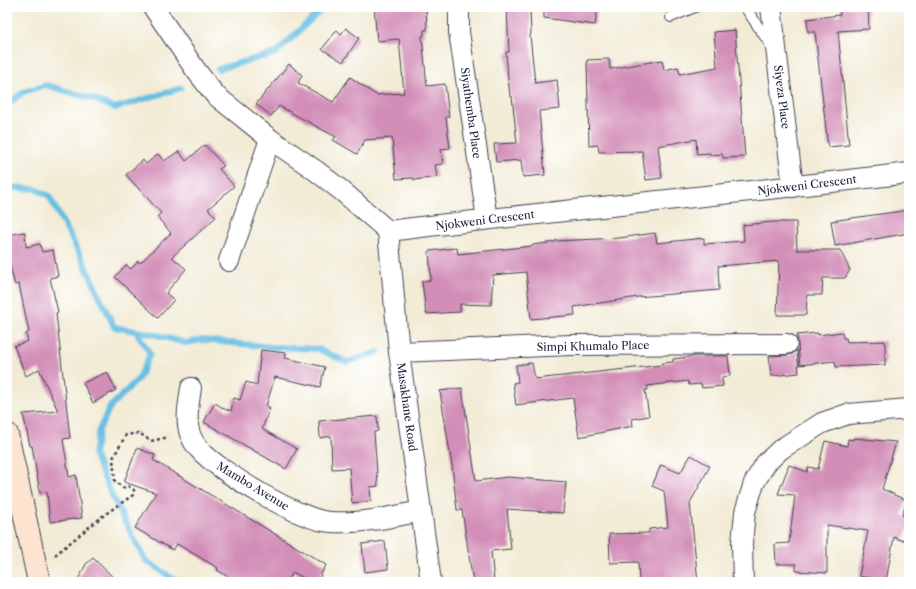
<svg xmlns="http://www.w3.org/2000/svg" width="916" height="589" viewBox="0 0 916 589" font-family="'Libre Caslon Text',serif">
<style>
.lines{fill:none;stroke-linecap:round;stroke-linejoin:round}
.stream{stroke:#67bfe4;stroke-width:6}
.building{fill:#d38eb8}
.lane-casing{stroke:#414052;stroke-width:12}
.street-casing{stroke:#414052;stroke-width:22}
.secondary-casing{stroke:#414052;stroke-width:24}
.path{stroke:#414052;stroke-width:2.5;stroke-dasharray:3 3;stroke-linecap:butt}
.lane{stroke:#fff;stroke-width:10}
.street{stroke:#fff;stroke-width:20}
.secondary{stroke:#fde4d0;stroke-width:22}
.labels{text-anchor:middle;stroke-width:3;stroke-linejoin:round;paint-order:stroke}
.street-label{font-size:11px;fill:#22223b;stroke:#fff}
</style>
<rect width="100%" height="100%" fill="#fff"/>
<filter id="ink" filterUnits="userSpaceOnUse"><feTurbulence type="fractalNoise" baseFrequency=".025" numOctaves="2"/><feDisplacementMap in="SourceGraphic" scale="8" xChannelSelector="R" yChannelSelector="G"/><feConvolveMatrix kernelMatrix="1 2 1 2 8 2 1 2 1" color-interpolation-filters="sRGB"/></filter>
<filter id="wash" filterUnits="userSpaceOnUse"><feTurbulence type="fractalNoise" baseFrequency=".012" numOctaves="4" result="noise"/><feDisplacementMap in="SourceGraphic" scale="16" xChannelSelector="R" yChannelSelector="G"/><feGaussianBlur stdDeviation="0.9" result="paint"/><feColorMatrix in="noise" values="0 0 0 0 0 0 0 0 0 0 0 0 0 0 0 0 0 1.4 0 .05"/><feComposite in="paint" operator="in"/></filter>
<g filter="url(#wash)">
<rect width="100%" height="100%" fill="#f2ebd5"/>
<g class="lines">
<g class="stream">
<path d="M218,69L276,53L324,7"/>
<path d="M7,107L10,103L23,92L46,85L93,99L115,108L181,88"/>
<path d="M7,187L35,189L49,196L83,261L114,327L153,334L185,343L202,340L273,347L318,349L347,362L378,352"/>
<path d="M136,331L150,354L139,378L110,407L99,430L94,454L113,498L145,560L178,582"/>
</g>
</g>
<g id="blocks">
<g class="building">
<path d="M374,7H426L427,30H424V35L422,36L427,86L445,84L449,117H446L450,148L441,149L443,164L435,165L437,177L414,180V178L396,179L392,138L365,140L357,154L333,140L336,137L279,106L271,116L256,104L289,64L302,75L298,83L333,102L350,77L376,95L404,93L399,39L377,41Z"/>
<path d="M507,7H530L531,34L530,35L535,83L557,80L560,109L539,111L545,175L523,177L521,160L496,162L494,144L517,143L512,96H510L508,79L506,52H509Z"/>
<path d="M544,7H598L595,25L544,18Z"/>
<path d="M868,7L869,29L838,31L849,145L828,147L815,32H808L807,19L840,15V8Z"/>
<path d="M346,28L359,38L343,62L322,49L337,30L341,34Z"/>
<path d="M735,30L745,157L723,158L722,154L710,155V153L697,154L696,139L658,146L662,178L646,180L642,151L599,152L598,145L589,146L587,60L609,59L610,69L662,60L664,70L678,67L680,74L717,67L714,32Z"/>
<path d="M205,145L224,166L219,169L234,186L208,209L216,217L172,257L186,269L166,293L174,300L158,318L115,277L126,265L131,269L138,261L140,263L171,233L157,217L161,213L126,175L143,160L146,164L158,154L164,161L179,151L186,161Z"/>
<path d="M909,210V233L835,246L831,221Z"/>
<path d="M773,222H796L797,250H840L850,270L845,278H823L822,295H807L806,315H777L779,261L718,266L719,290L638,297L574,307L575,315L531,319L526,272L493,275L491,305L460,304V312L426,314L422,281L431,280L429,251L457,248L458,254L533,246V245L555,242V241L619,238L655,233L657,243L704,238V244L744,241L743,225Z"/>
<path d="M25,232L26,247L40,244L42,252L53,250L58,276L50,278L58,312L56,313L70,438L63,439L69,477L76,475L82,518L50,522L47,492L40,493L32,446H30L23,414L58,411L39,369L26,376L14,346L28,341L26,334L29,332L19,284L15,285L7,255V235Z"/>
<path d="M842,332L843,338H846L847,342L885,341V365L836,367L835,361L800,365L797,335L818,333V335Z"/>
<path d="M261,350L286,353L285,358L325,367L320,387L275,377L266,406L270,408L262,429L297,449L286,469L204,422L215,403L228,411V409L231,411L234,398L240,400L246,382L257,385Z"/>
<path d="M797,350L799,373L771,376L769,356L787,355L792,354Z"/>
<path d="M696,356H728L730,376L722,377L723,386L702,388L701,384L689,385L688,381L647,386L648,390H645L649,416L632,419L633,426L579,437L573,398L516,405L513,383L518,382L516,365L532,363L535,379L662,365V363L673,362V359Z"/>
<path d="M107,372L116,390L93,403L83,383Z"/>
<path d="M462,388L476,481L508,477L566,482L563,513L507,509L511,549L491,551L494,582H473L462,510H457L452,466L440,391Z"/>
<path d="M377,416L378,431L374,432L378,486L370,487L371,501L352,503L349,468L332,469L331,436L320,438L319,421Z"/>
<path d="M853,438L896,442L882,489L894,494V495L907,500L902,515L909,518V525L903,541L894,537L886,581L859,576L868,531L827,525V573L796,571V564H776L775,544L789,543L795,495L778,494L789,465L807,472L808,467L818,469L825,441L847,446L848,439L853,440Z"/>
<path d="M137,448L155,455L153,460L326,565L317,582H311L293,572L287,582H237L217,570L218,568L177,544L173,550L135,528L156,493L124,482Z"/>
<path d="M691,455L710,466L690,503L698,582H639L638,562L610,563L609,534L649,533V529L668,527L664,491L652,486L661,465L680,473Z"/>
<path d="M385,541L388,569L365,572L362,544Z"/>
<path d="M93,558L118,582H77L86,564Z"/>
</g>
</g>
</g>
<g filter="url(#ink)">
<use href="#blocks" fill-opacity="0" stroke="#414052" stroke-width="1"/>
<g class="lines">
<g class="lane-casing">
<g id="lane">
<path d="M745,7L772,47"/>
<path d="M671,17L695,7"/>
</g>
</g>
<g class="street-casing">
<g id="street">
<path d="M153,7L195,69L215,95L270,139L315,170L342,191L388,231C561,210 735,194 909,173"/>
<path d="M459,7V32L487,219"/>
<path d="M771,7L793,187"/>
<path d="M388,231L399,352L431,582"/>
<path d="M229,261L270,139"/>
<path d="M399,352L571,345L787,344"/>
<path d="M191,388C189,403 185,419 190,434C192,439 196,446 199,449C219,472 301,521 331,522C361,524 392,517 421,511"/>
<path d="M743,582L742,543L745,512L754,483L766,463L781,449L822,423L848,414L909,409"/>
</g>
</g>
<g class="secondary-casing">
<path id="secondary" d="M7,434L39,582"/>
</g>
<path class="path" d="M55,555L104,515L133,495L134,490L128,486L123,488L115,481L113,458L126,435L139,433L151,441L169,437"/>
<use href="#lane" class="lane"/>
<use href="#street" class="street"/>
<use href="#secondary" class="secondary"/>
</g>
</g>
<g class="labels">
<g class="street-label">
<text transform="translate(782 97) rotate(83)" y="4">Siyeza Place</text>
<text transform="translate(471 113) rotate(82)" y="4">Siyathemba Place</text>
<text transform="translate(807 185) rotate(-7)" y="4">Njokweni Crescent</text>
<text transform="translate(485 220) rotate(-7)" y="4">Njokweni Crescent</text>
<text transform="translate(593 346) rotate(-1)" y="4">Simpi Khumalo Place</text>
<text transform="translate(407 407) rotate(82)" y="4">Masakhane Road</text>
<text transform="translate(253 486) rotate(31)" y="4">Mambo Avenue</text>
</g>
</g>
<rect width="916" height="589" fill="none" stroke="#fff" stroke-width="24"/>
</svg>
